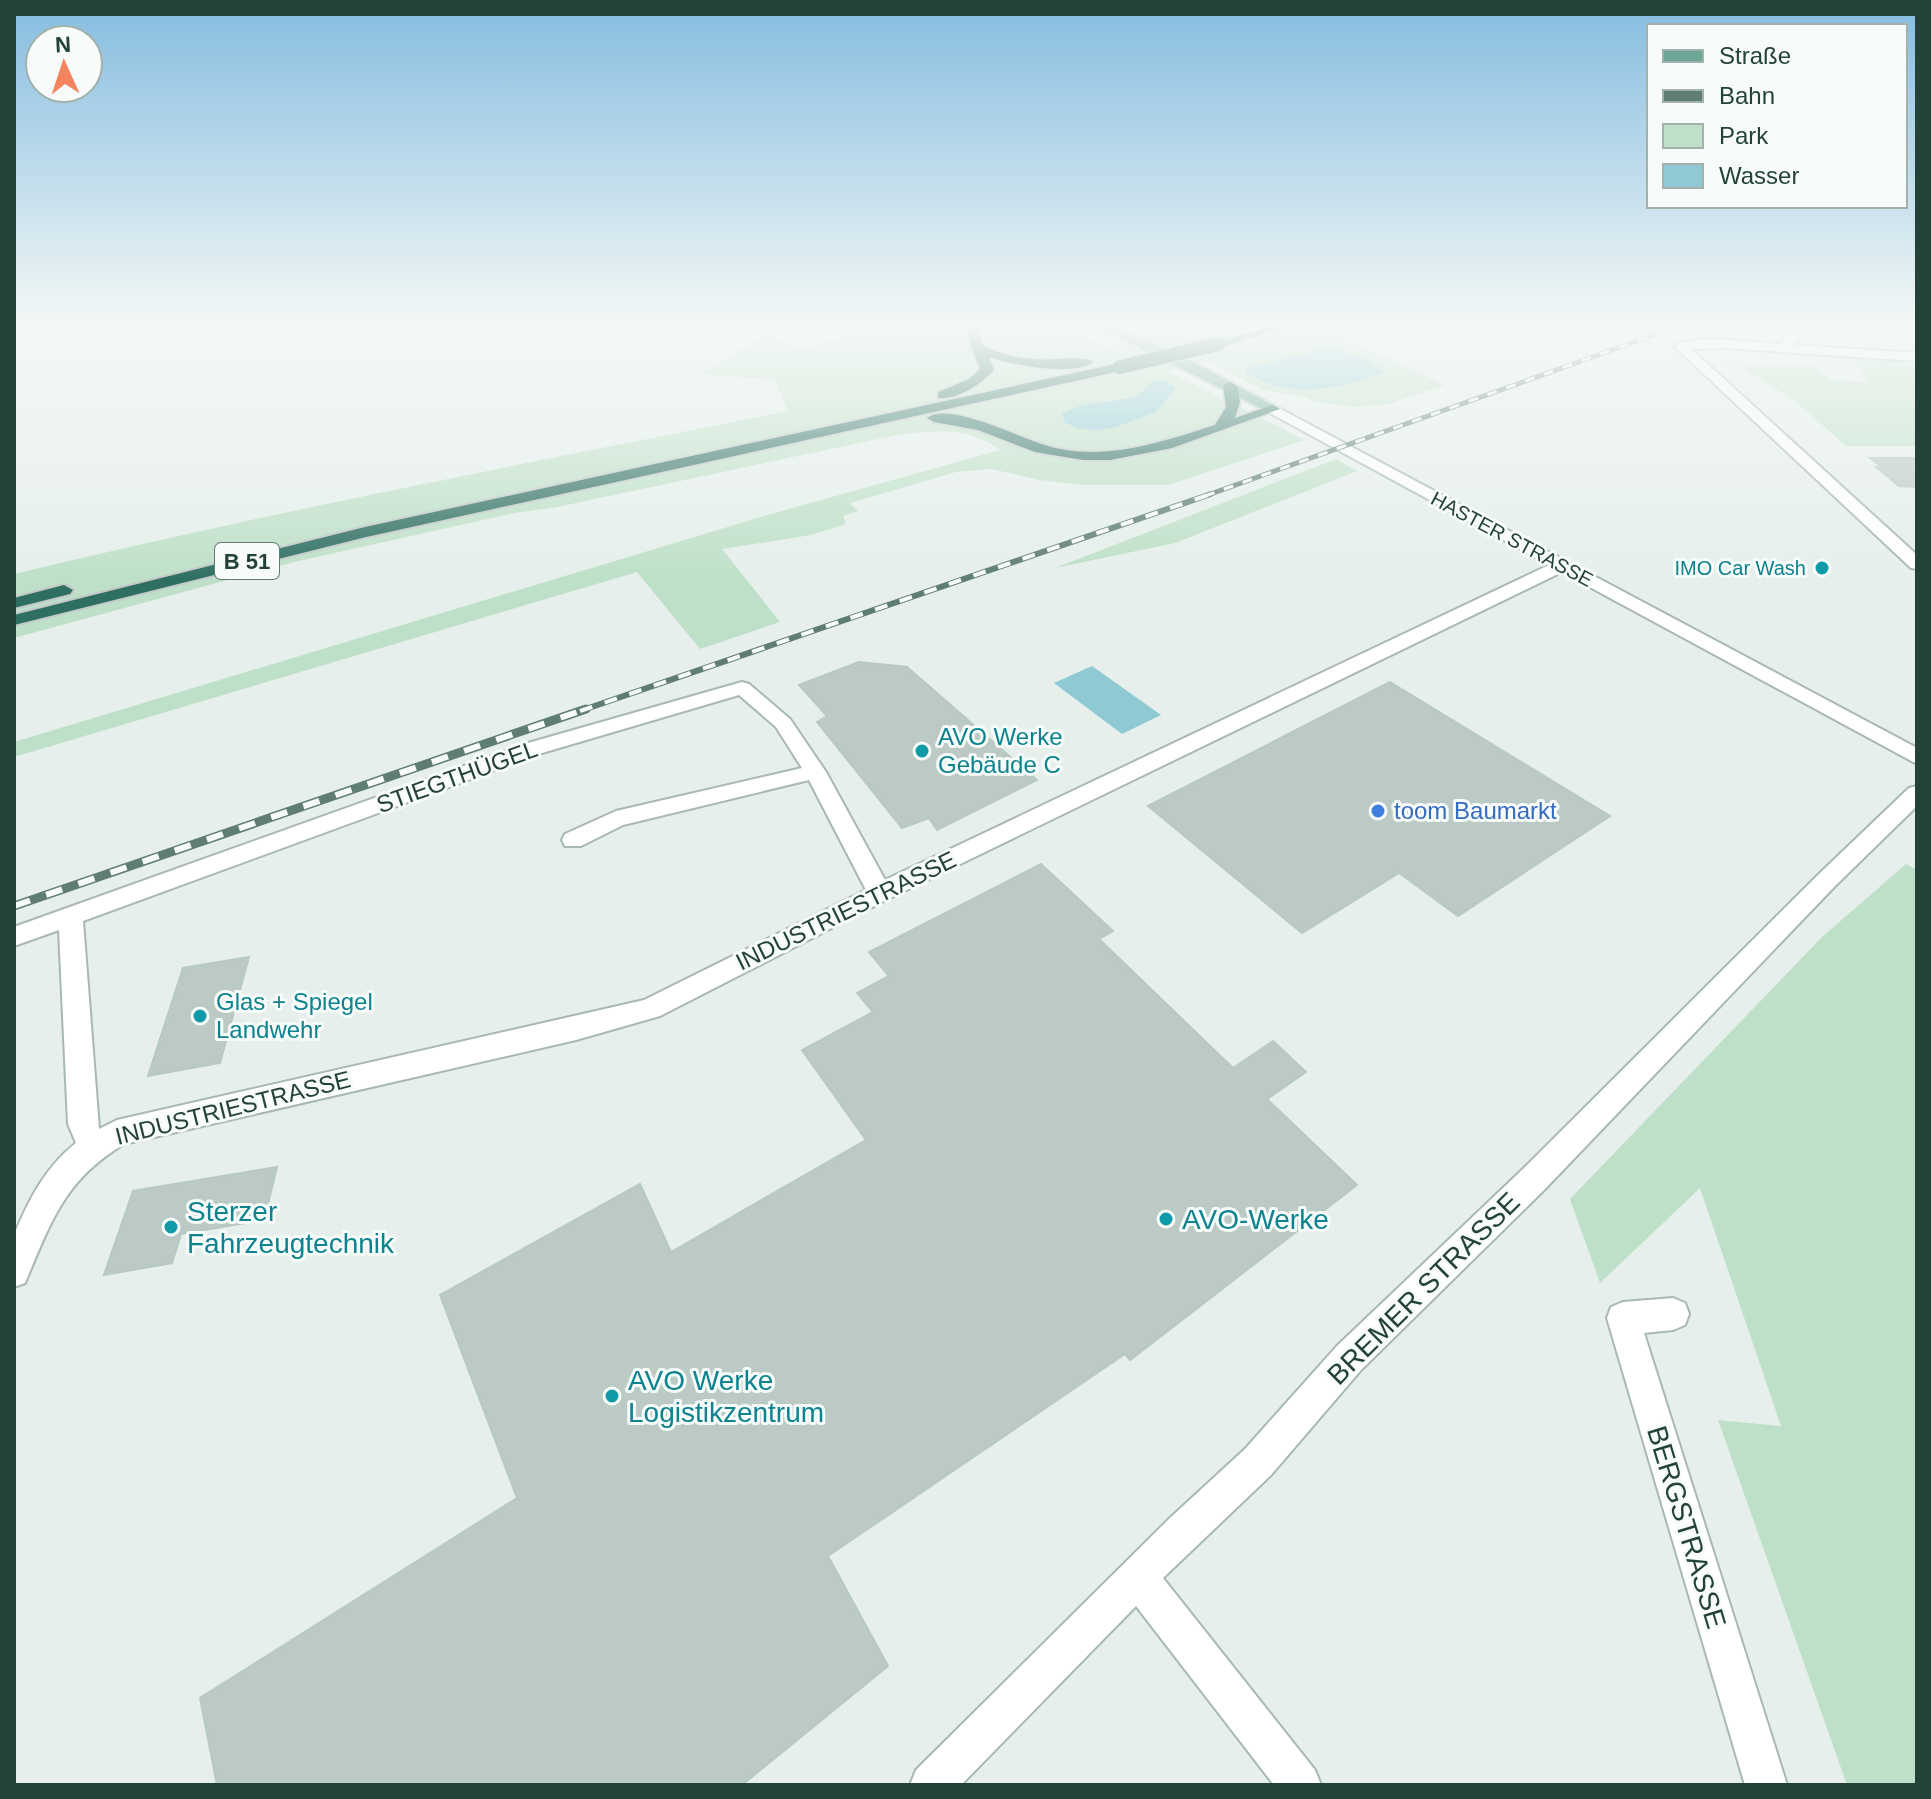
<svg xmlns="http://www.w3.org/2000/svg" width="1931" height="1799" viewBox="0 0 1931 1799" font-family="Helvetica,sans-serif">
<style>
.green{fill:#bfe0c8}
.water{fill:#8ec9d4}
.building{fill:#bbcac4;stroke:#b8c9c2;stroke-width:2}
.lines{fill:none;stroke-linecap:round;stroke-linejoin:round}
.minor-casing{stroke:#a8b8b2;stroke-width:4}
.major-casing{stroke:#c2cac8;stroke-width:4}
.highway-casing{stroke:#c2cac8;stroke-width:4}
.minor{fill:#fff;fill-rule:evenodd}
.major{fill:#6aa596;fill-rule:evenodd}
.highway{fill:#2f6f62;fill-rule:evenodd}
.rail-far2-casing{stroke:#5f7d75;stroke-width:5}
.rail-far1-casing{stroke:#5f7d75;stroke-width:6}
.rail-casing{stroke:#5f7d75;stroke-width:9}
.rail-far2{stroke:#f7fbf9;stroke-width:3;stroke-dasharray:10;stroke-linecap:butt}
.rail-far1{stroke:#f7fbf9;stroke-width:4;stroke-dasharray:13;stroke-linecap:butt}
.rail{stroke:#f7fbf9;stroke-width:6;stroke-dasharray:17;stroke-linecap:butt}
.highway-bridge-casing{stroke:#c2cac8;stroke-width:16;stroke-linecap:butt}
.highway-bridge{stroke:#2f6f62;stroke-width:14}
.culture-dot{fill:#0f9aa8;stroke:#f7fbf9;stroke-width:3}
.shop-dot{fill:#3f7fe0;stroke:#f7fbf9;stroke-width:3}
.labels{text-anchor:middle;stroke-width:6;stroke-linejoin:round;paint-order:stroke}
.far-street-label{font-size:20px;fill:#24423a;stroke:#f7fbf9}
.far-culture-label{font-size:20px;fill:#0d838f;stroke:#f7fbf9;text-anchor:end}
.shield{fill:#f7fbf9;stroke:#637a73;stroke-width:2}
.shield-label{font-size:22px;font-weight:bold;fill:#24423a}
.culture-label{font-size:24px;fill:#0d838f;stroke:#f7fbf9;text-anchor:start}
.street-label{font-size:24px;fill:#24423a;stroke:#f7fbf9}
.shop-label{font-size:24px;fill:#366cbe;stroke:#f7fbf9;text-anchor:start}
.near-culture-label{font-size:28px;fill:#0d838f;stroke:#f7fbf9;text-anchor:start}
.near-street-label{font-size:28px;fill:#24423a;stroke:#f7fbf9}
</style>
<rect width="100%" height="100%" fill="#e6efeb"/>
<g class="green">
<path d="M877,327H1064L1103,346L1148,336L1128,327H1374L1343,338L1445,385L1388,404L1356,407L1316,402L1305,397L1263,390L1207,361L1168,371L1305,440L1168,485H1083L1039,480L992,469L956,472L850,503L858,511L843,516L846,524L811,535L722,549L780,622L700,649L637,572L14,757V742L771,514L1000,450C969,426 935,430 897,435L557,507L515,513L294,562L14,638V574C270,512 529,463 788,411L775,380L700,374L766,335L804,349Z"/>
<path d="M1851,355L1897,359L1917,368V446H1846L1796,402L1740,366L1809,365L1832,380L1868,382Z"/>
<path d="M1336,459L1357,471L1175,543L1055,568Z"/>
<path d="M1906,864L1917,870V1785H1847L1718,1420L1781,1426L1700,1188L1600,1283L1570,1199L1822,937Z"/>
</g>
<g class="water">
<path d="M1332,347L1369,361L1385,371L1380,375C1330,389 1295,400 1246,373L1247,368Z"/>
<path d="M1154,381H1164L1176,388L1156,412L1116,427L1100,430L1080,429L1065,423L1062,414C1085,399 1110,405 1135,396C1145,393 1144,384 1154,381Z"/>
<path d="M1092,666L1161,715L1122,734L1054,683Z"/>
</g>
<g class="building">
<path d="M1870,458H1917V487L1899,486L1876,467L1881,466Z"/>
<path d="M859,662L907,667L1037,780L937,830L929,818L902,828L817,722L827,716L799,685Z"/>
<path d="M1390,682L1610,816L1458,916L1399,873L1302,933L1148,806Z"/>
<path d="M1041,864L1113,931L1099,939L1233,1068L1273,1041L1306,1072L1267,1099L1357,1185L1130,1360L1125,1354L828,1556L888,1666L742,1785H217L200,1698L517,1498L440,1295L640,1184L671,1252L866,1140L802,1050L873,1012L857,993L889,976L869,952Z"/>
<path d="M249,957L220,1063L148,1076L183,968Z"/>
<path d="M277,1167L264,1220L181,1234L172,1263L104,1275L133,1191Z"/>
</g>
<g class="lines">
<g class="minor-casing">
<g id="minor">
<path d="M1801,327H1817L1794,341V345L1917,353V361L1723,348L1691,349L1917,555V569L1911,568L1674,346C1693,333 1757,343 1782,344L1784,336Z"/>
<path d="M1273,405L1917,748V764L1562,572L888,899L660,1016L576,1040L124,1144C64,1180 51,1222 25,1283L14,1287V1235C29,1200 45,1167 76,1143L68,1124L59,930L14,946V927L528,743L742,682L749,684L790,719L826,772L885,880L1549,565L1268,412L1266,409ZM739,695L776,727L802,768L616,811L565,834L562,840L565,846H581L623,825L809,780L866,890L644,1000L117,1120L99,1129L83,921L542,753Z"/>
<path d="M1917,786V806L1835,886L1545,1189L1361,1370L1271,1475L1163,1578L1315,1770L1321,1785H1274L1136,1606L961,1785H910L916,1770L1170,1518L1245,1449L1337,1346L1523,1169L1819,874L1909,788Z"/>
<path d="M1673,1298L1685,1303L1689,1314L1685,1325L1673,1330L1644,1333L1787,1785H1745L1607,1318L1611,1307L1623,1302Z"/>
</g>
</g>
<g class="major-casing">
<path id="major" d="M1098,327H1115L1190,360L1280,409L1268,412Z"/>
</g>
<g class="highway-casing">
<g id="highway">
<path d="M972,327H985L979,334L982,345C998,353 1014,358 1032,359C1047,361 1084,355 1094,362C1073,377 1013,365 989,357L994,370C981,384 958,400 938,398V392L969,379L980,369L968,339L967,334Z"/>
<path d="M1266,327H1287L1218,348L1212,344Z"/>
<path d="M1120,363L1126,367L1125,370L366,537L14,625V615L365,527Z"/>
<path d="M1230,382L1237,386L1240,402L1235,418L1273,405L1280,409L1172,448L1110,460H1083L1035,452L978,430L934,422L927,418C948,401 1020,438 1045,445C1101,463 1162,442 1215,425L1226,407L1223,386Z"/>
<path d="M64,585L73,590L70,594L14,608V598Z"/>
</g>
</g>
<use href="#minor" class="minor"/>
<use href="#major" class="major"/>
<use href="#highway" class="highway"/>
<g class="rail-far2-casing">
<path id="rail-far2" d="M1205,496L1676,327"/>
</g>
<g class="rail-far1-casing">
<path id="rail-far1" d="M580,711L1211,494"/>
</g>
<g class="rail-casing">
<path id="rail" d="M14,906L586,709"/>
</g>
<use href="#rail-far2" class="rail-far2"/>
<use href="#rail-far1" class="rail-far1"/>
<use href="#rail" class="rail"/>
<g class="highway-bridge-casing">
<path id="highway-bridge" d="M1120,367L1218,344"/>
</g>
<use href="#highway-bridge" class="highway-bridge"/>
</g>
<linearGradient id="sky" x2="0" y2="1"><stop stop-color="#84bce0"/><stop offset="0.56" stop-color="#f4f8f6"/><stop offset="1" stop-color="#f4f8f6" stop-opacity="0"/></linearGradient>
<rect width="1931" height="579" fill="url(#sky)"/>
<g class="culture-dot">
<circle cx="1822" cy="568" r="8"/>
<circle cx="922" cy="751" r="8"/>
<circle cx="200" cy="1016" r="8"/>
<circle cx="1166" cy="1219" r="8"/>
<circle cx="171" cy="1227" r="8"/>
<circle cx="612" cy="1396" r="8"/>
</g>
<circle class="shop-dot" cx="1378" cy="811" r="8"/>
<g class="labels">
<g class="far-street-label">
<text transform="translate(1512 539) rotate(28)" y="7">HASTER STRASSE</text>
</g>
<g class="far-culture-label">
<text x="1806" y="575">IMO Car Wash</text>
</g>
<rect class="shield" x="215" y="543" width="64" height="36" rx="6"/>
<g class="shield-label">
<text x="247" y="569">B 51</text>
</g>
<g class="culture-label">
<text x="938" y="745">AVO Werke<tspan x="938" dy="28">Gebäude C</tspan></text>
<text x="216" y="1010">Glas + Spiegel<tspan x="216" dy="28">Landwehr</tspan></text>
</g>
<g class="street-label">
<text transform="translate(457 777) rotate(-20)" y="8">STIEGTHÜGEL</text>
<text transform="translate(846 911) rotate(-26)" y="8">INDUSTRIESTRASSE</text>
<text transform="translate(233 1108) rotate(-14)" y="8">INDUSTRIESTRASSE</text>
</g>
<g class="shop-label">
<text x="1394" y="819">toom Baumarkt</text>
</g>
<g class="near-culture-label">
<text x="187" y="1221">Sterzer<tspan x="187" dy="32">Fahrzeugtechnik</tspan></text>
<text x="1182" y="1229">AVO-Werke</text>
<text x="628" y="1390">AVO Werke<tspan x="628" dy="32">Logistikzentrum</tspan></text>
</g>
<g class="near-street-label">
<text transform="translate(1423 1288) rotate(-45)" y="10">BREMER STRASSE</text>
<text transform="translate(1687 1527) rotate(73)" y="10">BERGSTRASSE</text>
</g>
</g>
<rect width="1931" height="1799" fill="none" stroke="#24423a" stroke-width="32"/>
<rect x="1647" y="24" width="260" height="184" fill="#f7fbf9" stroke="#a3b1ad" stroke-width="2"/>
<rect x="1663" y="50" width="40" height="12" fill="#6aa596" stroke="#a3b1ad" stroke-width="2"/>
<text x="1719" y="64" font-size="24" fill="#24423a">Straße</text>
<rect x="1663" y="90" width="40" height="12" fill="#5f7d75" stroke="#a3b1ad" stroke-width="2"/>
<text x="1719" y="104" font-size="24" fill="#24423a">Bahn</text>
<rect x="1663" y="124" width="40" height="24" fill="#bfe0c8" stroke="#a3b1ad" stroke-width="2"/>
<text x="1719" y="144" font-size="24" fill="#24423a">Park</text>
<rect x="1663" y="164" width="40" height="24" fill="#8ec9d4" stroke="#a3b1ad" stroke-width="2"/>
<text x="1719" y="184" font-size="24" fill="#24423a">Wasser</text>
<g transform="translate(64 64) rotate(357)"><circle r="38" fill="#f7fbf9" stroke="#a3b1ad" stroke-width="2"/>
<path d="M0-6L14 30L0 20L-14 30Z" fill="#f4845f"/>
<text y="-12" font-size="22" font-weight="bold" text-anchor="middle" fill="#24423a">N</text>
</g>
</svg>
